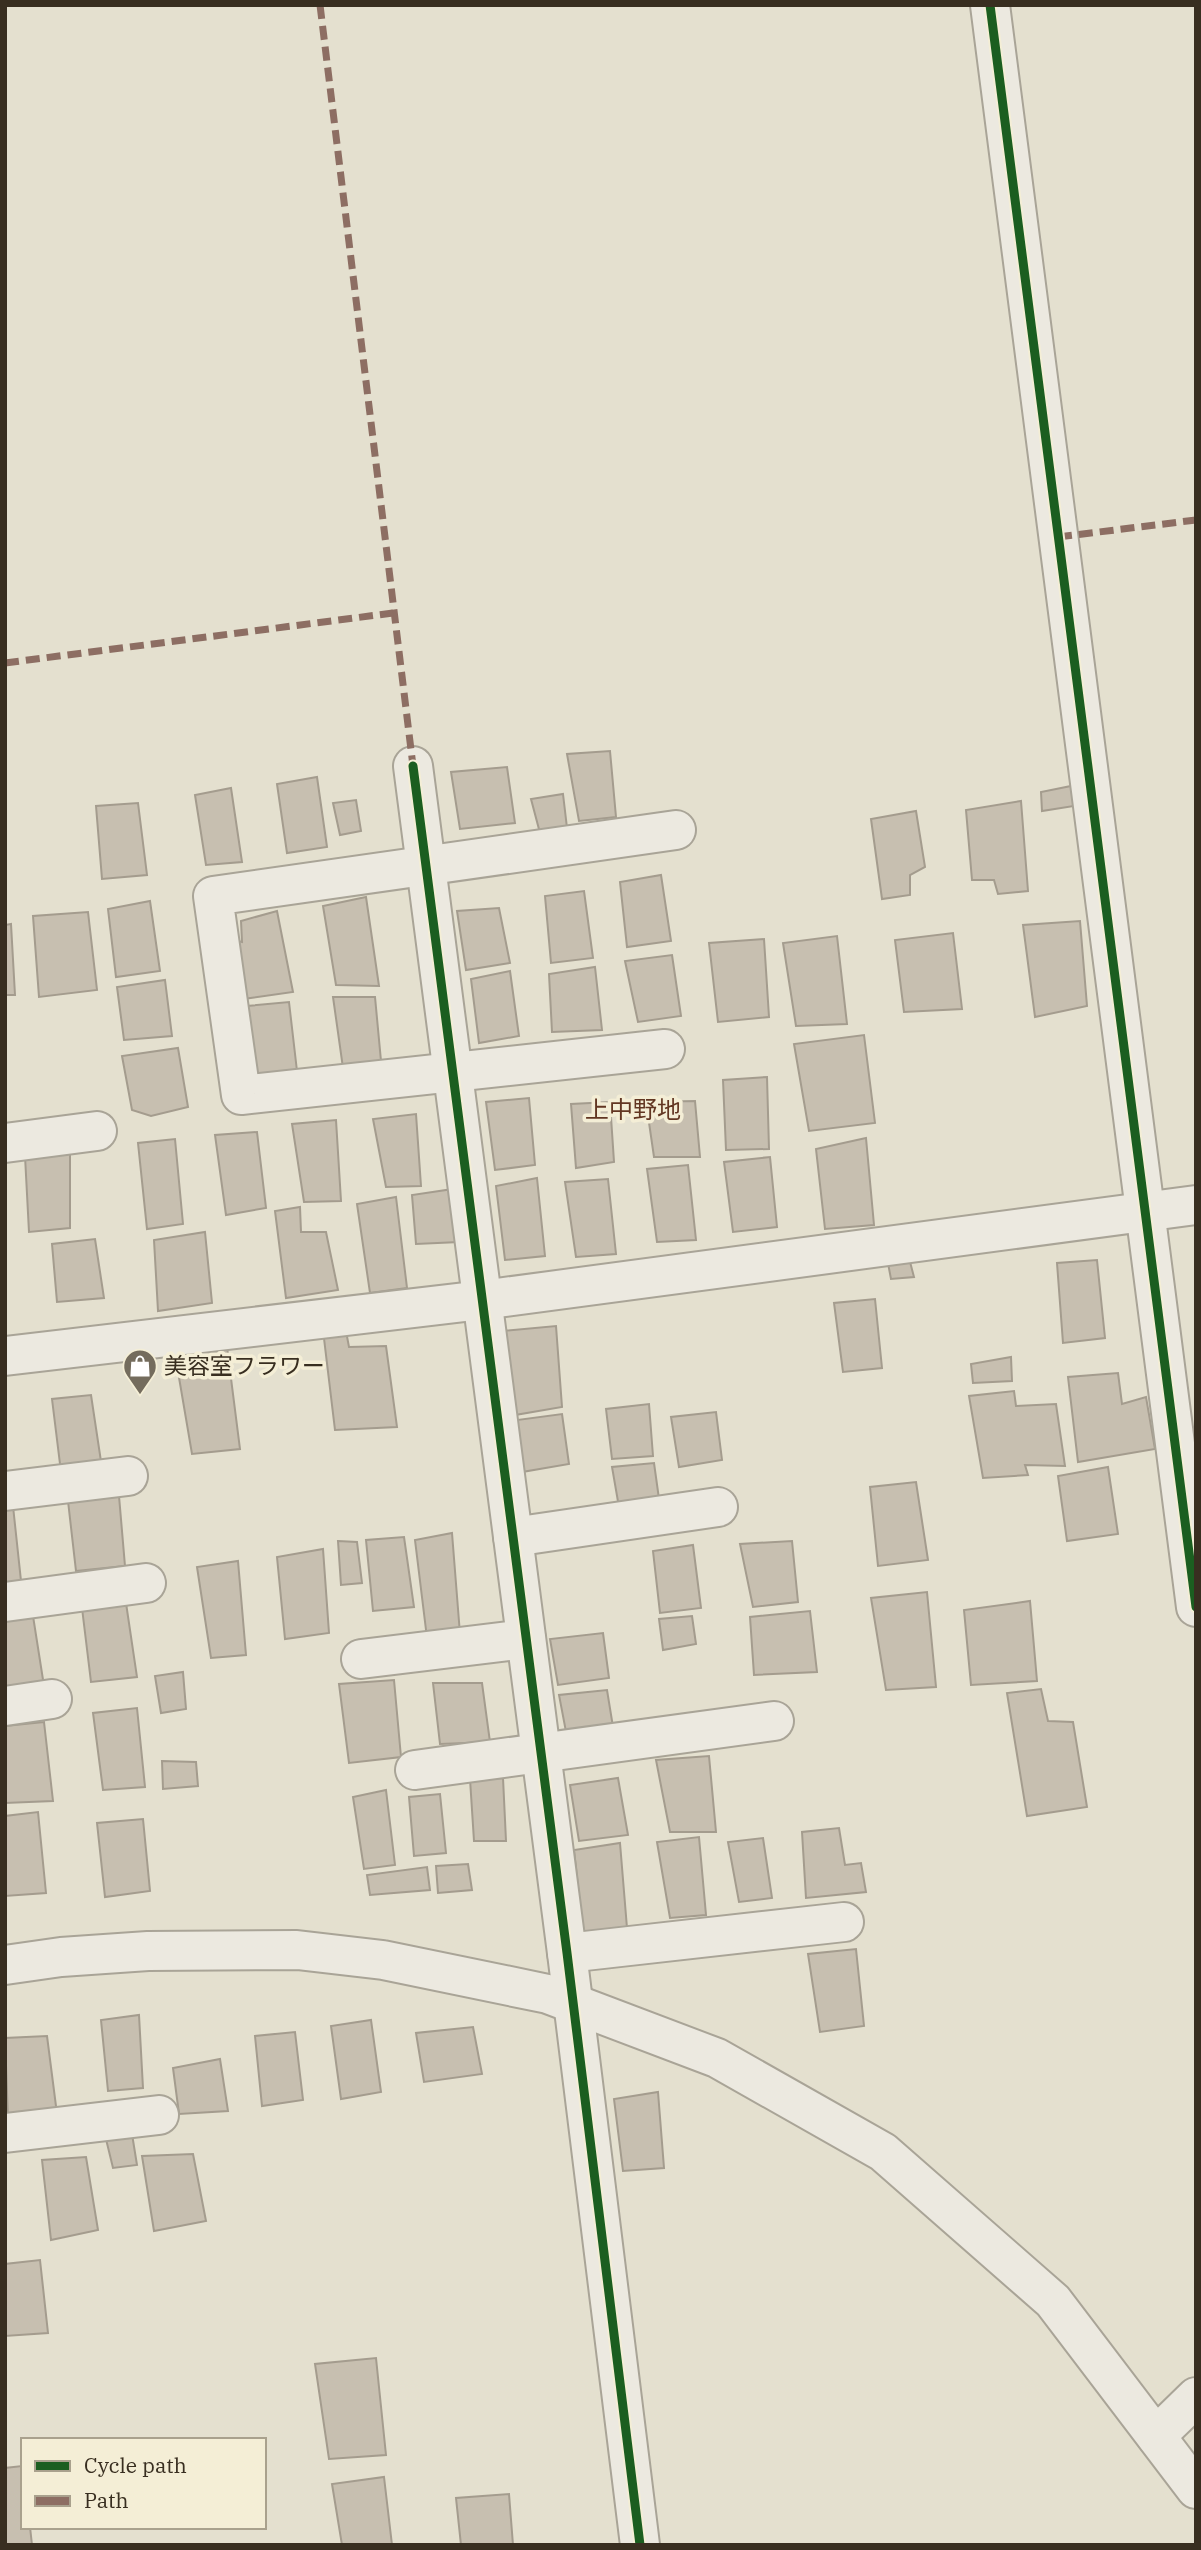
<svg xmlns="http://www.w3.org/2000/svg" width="1201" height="2550" viewBox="0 0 1201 2550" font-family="'IBM Plex Serif','Noto Sans JP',serif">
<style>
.building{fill:#c7bfb0;stroke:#a49c8e;stroke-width:2}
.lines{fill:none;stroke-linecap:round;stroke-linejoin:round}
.minor-casing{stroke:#a9a497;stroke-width:42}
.tertiary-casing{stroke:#a9a497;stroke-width:42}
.minor{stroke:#ece9e0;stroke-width:38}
.tertiary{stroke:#ece9e0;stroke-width:38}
.quiet{stroke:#8d6e63;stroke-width:7;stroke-dasharray:14 7;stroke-linecap:butt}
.cycleway-casing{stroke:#f4eed6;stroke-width:13}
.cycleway{stroke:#1b5e20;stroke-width:9}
.labels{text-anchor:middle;stroke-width:7;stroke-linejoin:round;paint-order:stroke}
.poi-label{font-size:23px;fill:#382e20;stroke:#f4eed6;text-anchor:start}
.neighbourhood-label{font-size:24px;fill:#623622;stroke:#f4eed6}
</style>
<rect width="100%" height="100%" fill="#e4e0cf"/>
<g class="building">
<path d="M610,751L616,817L579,821L567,754Z"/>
<path d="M507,767L515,823L460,829L451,772Z"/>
<path d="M317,777L327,847L287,853L277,784Z"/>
<path d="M1071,786L1074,806L1042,811L1041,792Z"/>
<path d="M231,788L242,862L206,865L195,795Z"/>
<path d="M563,794L567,828L540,833L531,799Z"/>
<path d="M356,800L361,831L340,835L333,803Z"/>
<path d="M1021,801L1028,891L998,894L994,880H972L966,810Z"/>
<path d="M138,803L147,875L102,879L96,806Z"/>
<path d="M916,811L925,867L910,875V895L882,899L871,819Z"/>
<path d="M661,875L671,941L627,947L620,882Z"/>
<path d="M584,891L593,958L551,963L545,896Z"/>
<path d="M366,897L379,986L336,985L323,906Z"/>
<path d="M150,901L160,971L116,977L108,909Z"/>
<path d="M499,908L510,963L466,970L457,911Z"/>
<path d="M277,911L293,992L243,999L233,940L242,942L241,921Z"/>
<path d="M88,912L97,990L39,997L33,916Z"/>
<path d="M1080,921L1087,1006L1035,1017L1023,925Z"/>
<path d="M11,924L15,995H5V925Z"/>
<path d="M953,933L962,1009L904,1012L895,940Z"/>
<path d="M837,936L847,1024L796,1026L783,943Z"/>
<path d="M764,939L769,1017L718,1022L709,943Z"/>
<path d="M672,955L681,1016L638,1022L625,961Z"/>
<path d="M595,967L602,1030L552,1032L549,974Z"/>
<path d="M510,971L519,1036L479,1043L471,979Z"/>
<path d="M165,980L172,1036L124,1040L117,987Z"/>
<path d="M333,997H375L381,1061L343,1068Z"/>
<path d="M289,1002L297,1071L254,1076L247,1006Z"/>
<path d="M864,1035L875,1123L809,1131L794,1044Z"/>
<path d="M178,1048L188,1107L151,1116L132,1110L122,1056Z"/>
<path d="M767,1077L769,1149L726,1150L723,1080Z"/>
<path d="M529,1098L535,1165L495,1170L486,1102Z"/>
<path d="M695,1101L700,1157H654L646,1102Z"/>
<path d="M610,1102L614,1162L576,1168L571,1104Z"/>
<path d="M416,1114L421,1186L386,1187L373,1119Z"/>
<path d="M336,1120L341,1201L304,1202L292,1124Z"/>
<path d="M257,1132L266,1208L226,1215L215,1135Z"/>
<path d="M866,1138L874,1225L825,1229L816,1149Z"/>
<path d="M175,1139L183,1224L147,1229L138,1143Z"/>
<path d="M70,1153V1228L29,1232L25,1156Z"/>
<path d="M770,1157L777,1227L733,1232L724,1162Z"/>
<path d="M688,1165L696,1240L657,1242L647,1169Z"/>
<path d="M537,1178L545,1256L505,1260L496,1186Z"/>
<path d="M608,1179L616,1254L576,1257L565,1182Z"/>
<path d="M453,1189L459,1242L416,1244L412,1195Z"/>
<path d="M396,1197L407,1288L370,1293L357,1204Z"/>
<path d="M300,1207L301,1232H326L338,1290L286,1298L275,1211Z"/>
<path d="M205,1232L212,1303L158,1311L154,1240Z"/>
<path d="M95,1239L104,1298L57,1302L52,1244Z"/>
<path d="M887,1258H909L914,1277L891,1279Z"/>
<path d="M1097,1260L1105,1338L1063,1343L1057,1263Z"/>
<path d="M875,1299L882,1368L843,1372L834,1303Z"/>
<path d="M345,1326L349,1347L386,1346L397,1427L335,1430L323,1330Z"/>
<path d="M556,1326L562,1407L515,1415L502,1331Z"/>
<path d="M227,1347L240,1449L192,1454L175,1354Z"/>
<path d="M1011,1357L1012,1381L973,1383L971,1364Z"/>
<path d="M1118,1373L1122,1404L1146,1397L1155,1449L1078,1462L1068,1377Z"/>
<path d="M1014,1391L1016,1406L1056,1404L1065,1466L1025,1465L1028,1475L983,1478L969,1396Z"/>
<path d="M91,1395L102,1468L61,1472L52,1399Z"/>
<path d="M649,1404L653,1456L612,1459L606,1409Z"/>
<path d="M716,1412L722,1460L679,1467L671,1417Z"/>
<path d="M562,1414L569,1464L522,1472L517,1420Z"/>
<path d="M654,1463L660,1506L620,1513L612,1467Z"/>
<path d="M1108,1467L1118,1534L1067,1541L1058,1476Z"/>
<path d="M916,1482L928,1560L878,1566L870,1487Z"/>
<path d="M119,1496L125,1566L76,1571L68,1501Z"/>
<path d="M13,1506L21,1581L5,1583V1507Z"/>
<path d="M452,1533L460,1634L427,1638L415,1540Z"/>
<path d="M404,1537L414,1607L373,1611L366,1540Z"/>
<path d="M338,1541L357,1542L362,1583L341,1585Z"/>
<path d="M792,1541L798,1602L753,1607L740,1544Z"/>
<path d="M693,1545L701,1608L660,1613L653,1551Z"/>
<path d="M323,1549L329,1633L285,1639L277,1557Z"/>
<path d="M238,1561L246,1655L211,1658L197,1567Z"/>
<path d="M927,1592L936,1687L886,1690L871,1598Z"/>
<path d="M1030,1601L1037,1681L971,1685L964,1610Z"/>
<path d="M126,1603L137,1677L91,1682L82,1608Z"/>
<path d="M810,1611L817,1672L754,1675L750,1617Z"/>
<path d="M33,1616L44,1686L5,1693V1620Z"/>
<path d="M692,1616L696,1644L663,1650L659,1619Z"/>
<path d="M603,1633L609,1678L558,1685L550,1639Z"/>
<path d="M183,1672L186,1709L161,1713L155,1676Z"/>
<path d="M394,1680L401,1757L349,1763L339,1684Z"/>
<path d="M433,1683H482L490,1742L440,1744Z"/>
<path d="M1041,1689L1048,1721L1073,1722L1087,1807L1027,1816L1007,1693Z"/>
<path d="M607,1690L614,1733L567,1737L559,1695Z"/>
<path d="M137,1708L145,1787L103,1790L93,1713Z"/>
<path d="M44,1722L53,1801L5,1803V1726Z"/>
<path d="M709,1756L716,1832H670L656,1760Z"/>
<path d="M162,1761L196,1762L198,1786L163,1789Z"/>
<path d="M503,1778L506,1841H474L470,1779Z"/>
<path d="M618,1778L628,1835L579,1841L570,1785Z"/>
<path d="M386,1790L395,1865L364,1869L353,1797Z"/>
<path d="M440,1794L446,1853L414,1856L409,1797Z"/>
<path d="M38,1812L46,1893L5,1896V1816Z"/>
<path d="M143,1819L150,1891L105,1897L97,1823Z"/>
<path d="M839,1828L845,1865L861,1863L866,1892L806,1898L802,1832Z"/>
<path d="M699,1837L706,1915L670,1918L657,1842Z"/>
<path d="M763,1838L772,1898L739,1902L728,1842Z"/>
<path d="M620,1843L627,1928L583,1932L574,1850Z"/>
<path d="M468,1864L472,1890L438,1893L436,1866Z"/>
<path d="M427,1867L430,1890L370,1895L367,1875Z"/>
<path d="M856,1949L864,2026L820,2032L808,1954Z"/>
<path d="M139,2015L143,2088L108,2091L101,2020Z"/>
<path d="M371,2020L381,2092L341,2099L331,2026Z"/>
<path d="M473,2027L482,2074L424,2082L416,2033Z"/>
<path d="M295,2032L303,2100L262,2106L255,2036Z"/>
<path d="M47,2036L57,2114L8,2120L5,2038Z"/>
<path d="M220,2059L228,2111L179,2114L173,2068Z"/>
<path d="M658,2092L664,2168L623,2171L614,2099Z"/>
<path d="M132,2134L137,2165L113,2168L105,2135Z"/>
<path d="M193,2154L206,2221L154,2231L142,2156Z"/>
<path d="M86,2157L98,2230L51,2240L42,2160Z"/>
<path d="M40,2260L48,2333L5,2336V2264Z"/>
<path d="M376,2358L386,2455L329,2459L315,2364Z"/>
<path d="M22,2466L23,2527H30L32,2545H5V2468Z"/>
<path d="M384,2477L392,2545H342L332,2484Z"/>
<path d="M509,2494L513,2545H461L456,2498Z"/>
</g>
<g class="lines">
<g class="minor-casing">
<g id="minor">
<path d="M990,5L1196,1607"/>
<path d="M413,766L567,1953L640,2545"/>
<path d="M665,1049L241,1095L213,896L676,830"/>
<path d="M5,1143L97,1131"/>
<path d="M5,1356L482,1300L1196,1205"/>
<path d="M5,1491L128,1476"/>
<path d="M513,1537L718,1507"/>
<path d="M5,1602L146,1583"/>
<path d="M361,1659L526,1639"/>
<path d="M5,1706L52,1699"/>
<path d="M415,1770L774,1721"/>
<path d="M567,1953L844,1922"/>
<path d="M5,2133L159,2115"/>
<path d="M1156,2436L1196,2397"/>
</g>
</g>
<g class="tertiary-casing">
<path id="tertiary" d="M5,1965L61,1957L148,1951L297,1950L383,1960L548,1994L717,2058L883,2152L1053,2301L1196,2489"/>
</g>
<use href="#minor" class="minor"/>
<use href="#tertiary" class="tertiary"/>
<g class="quiet">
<path d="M320,5L413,766"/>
<path d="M1058,537L1196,520"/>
<path d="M5,663L393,613"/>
</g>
<g class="cycleway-casing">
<g id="cycleway">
<path d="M990,5L1196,1607"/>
<path d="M413,766L567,1953L640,2545"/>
</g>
</g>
<use href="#cycleway" class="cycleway"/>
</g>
<defs>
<g id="shop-pin" transform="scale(1.75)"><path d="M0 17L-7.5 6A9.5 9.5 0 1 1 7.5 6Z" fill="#746c5d" stroke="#f4eed6"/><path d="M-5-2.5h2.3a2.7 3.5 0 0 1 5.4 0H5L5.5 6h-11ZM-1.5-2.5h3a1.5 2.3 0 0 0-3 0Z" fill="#fff"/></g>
</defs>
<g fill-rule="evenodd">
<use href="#shop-pin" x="140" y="1366"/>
</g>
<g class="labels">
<g class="poi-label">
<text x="164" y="1374">美容室フラワー</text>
</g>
<g class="neighbourhood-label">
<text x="633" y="1118">上中野地</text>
</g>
</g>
<rect width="1201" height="2550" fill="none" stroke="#382e20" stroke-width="14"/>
<rect x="21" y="2438" width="245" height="91" fill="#f4eed6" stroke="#a9a18d" stroke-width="2"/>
<rect x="35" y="2461" width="35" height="10" fill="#1b5e20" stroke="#a9a18d" stroke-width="2"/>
<text x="84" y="2473" font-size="21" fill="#382e20">Cycle path</text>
<rect x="35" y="2496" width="35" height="10" fill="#8d6e63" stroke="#a9a18d" stroke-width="2"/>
<text x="84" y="2508" font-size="21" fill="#382e20">Path</text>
</svg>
